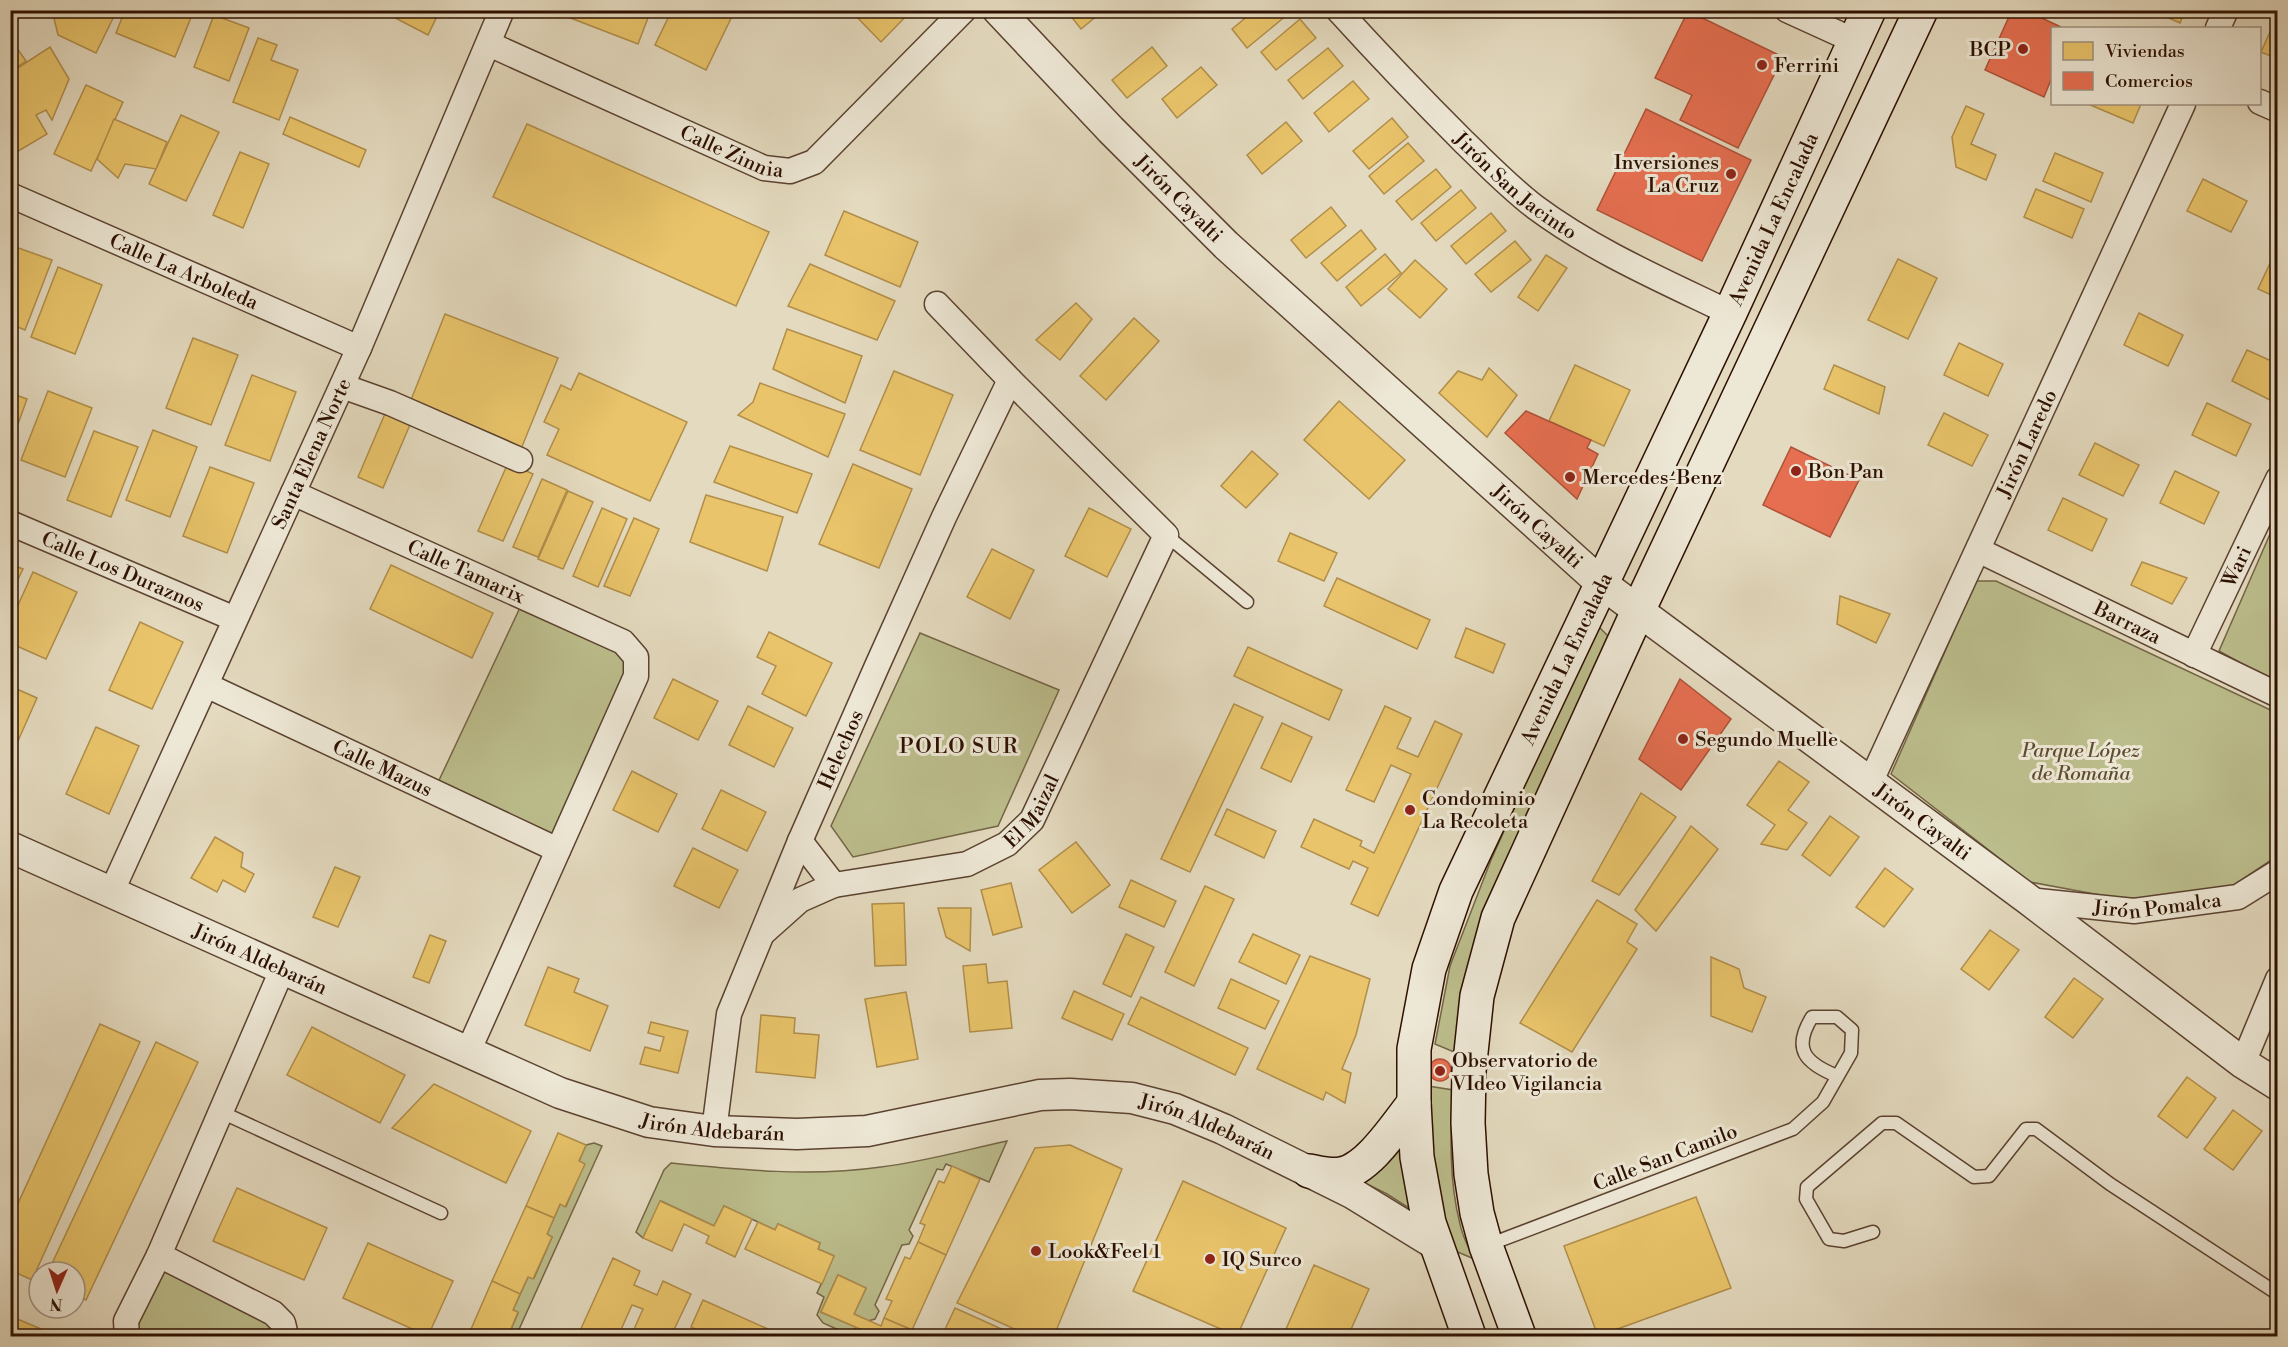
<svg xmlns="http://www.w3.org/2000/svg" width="2288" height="1347" viewBox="0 0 2288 1347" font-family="'Libre Bodoni',serif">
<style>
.green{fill:#bcbd8c;stroke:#746646;stroke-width:1.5}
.homes{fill:#e9c46a;stroke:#b18e4a;stroke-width:1.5}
.shops{fill:#e76f51;stroke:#af5239;stroke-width:1.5}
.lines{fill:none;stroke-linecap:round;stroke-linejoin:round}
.service-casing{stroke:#5b4230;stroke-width:15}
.minor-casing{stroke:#5b4230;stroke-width:27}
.tertiary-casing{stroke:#5b4230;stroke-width:33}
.secondary-casing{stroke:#2d1000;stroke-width:36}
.service{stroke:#ede7d5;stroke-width:12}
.minor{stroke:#ede7d5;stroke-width:24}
.tertiary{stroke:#ede7d5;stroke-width:30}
.secondary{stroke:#ede7d5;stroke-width:33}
.poi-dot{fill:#8f2418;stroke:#ede7d5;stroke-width:2}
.labels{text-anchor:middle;stroke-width:6;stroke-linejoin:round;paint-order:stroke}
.poi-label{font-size:20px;fill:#2d1000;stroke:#ede7d5;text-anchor:start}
.street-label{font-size:20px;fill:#2d1000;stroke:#ede7d5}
.park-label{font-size:20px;font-style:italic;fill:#5f4d31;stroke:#ede7d5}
.neighbourhood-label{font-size:21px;letter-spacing:1.5px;fill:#2d1000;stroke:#ede7d5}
</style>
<rect width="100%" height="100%" fill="#e4dabf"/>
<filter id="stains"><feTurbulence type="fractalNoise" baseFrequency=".00333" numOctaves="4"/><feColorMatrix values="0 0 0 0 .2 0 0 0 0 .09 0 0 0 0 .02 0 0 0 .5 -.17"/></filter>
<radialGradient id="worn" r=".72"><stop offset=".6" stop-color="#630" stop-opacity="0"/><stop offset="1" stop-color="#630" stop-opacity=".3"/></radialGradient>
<g class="green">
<path d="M2277,518V683L2219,651Z"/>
<path d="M1976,581H1996L2277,713V856L2232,886L2127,900L2030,882L1891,774Z"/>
<path d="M525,597L636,657L558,850L434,791Z"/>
<path d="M1597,625L1614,642L1466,1010L1454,1052L1435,1044L1450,966L1491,860Z"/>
<path d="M920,633L1059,690L998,826L853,857L831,826Z"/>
<path d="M1428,1086L1453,1090C1450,1134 1449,1181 1460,1224C1462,1236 1469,1248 1474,1259L1446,1247L1431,1171Z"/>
<path d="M1402,1139L1412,1210L1387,1194L1359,1180Z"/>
<path d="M1007,1141L989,1182L946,1164L943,1170L937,1169L909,1230L913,1236L909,1244L902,1245L875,1305L879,1311L875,1319L868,1321L854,1314L866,1288L838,1275L821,1312L856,1327L852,1336L823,1323L817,1315L824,1297L817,1293L834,1256L818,1249L820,1243L778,1224L775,1230L724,1206L714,1226L661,1201L643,1238L636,1232L664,1170L671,1163C741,1170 811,1177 881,1167C923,1162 965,1150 1007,1141Z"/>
<path d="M594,1143L602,1146L516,1336H508L518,1313L513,1310L528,1277L534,1278L552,1237L547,1234L560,1204L566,1206L584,1164L579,1161L586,1145Z"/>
<path d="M166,1258L274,1313L287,1336H133L134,1324Z"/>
</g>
<g class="homes">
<path d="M52,10H117L96,53L58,35Z"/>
<path d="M125,10H163L172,14L174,10H194L175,57L116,33Z"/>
<path d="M380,10H440L428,35Z"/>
<path d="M556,10H651L638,44L555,12Z"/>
<path d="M672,10H735L706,70L655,45Z"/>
<path d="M850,10H912L881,42Z"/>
<path d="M1066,10H1104L1081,29Z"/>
<path d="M1255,10H1283L1287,15L1247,48L1232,29Z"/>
<path d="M2151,10H2185L2180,23Z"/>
<path d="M214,15L249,28L229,81L194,67Z"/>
<path d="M1300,19L1316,38L1276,70L1261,52Z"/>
<path d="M2274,23L2278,25V59L2261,52Z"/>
<path d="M10,38L26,61L10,72Z"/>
<path d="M258,38L277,45L271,60L298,70L279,120L233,102Z"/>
<path d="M50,47L69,79L52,120L46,110L36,115L47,134L10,156V73Z"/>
<path d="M1152,47L1167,66L1127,98L1112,80Z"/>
<path d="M1328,48L1343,66L1303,99L1288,80Z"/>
<path d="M1201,67L1217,85L1177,118L1162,99Z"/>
<path d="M1353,81L1369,99L1329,132L1314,113Z"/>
<path d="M86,85L123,102L91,171L54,154Z"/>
<path d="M2088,104H2141L2133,123Z"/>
<path d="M1966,106L1984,114L1971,144L1996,155L1986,180L1956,167L1952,137Z"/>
<path d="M181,115L219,132L186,201L149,184Z"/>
<path d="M290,117L366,150L359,167L283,134Z"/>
<path d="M1392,118L1408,137L1369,169L1353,151Z"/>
<path d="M114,119L167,142L156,169L125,164L118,178L97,159Z"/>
<path d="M1286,122L1302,141L1262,174L1247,155Z"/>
<path d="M527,124L769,232L736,306L493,197Z"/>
<path d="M1408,143L1424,161L1384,194L1369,176Z"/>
<path d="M240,152L269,164L243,228L213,215Z"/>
<path d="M2055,153L2103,173L2091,202L2043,181Z"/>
<path d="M1436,169L1451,187L1412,220L1396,201Z"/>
<path d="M2203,179L2247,201L2231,232L2187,211Z"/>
<path d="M2036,189L2084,209L2072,238L2024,217Z"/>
<path d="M1461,190L1476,208L1436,241L1421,223Z"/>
<path d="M1331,207L1346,226L1306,258L1291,240Z"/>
<path d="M844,211L918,242L900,287L825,255Z"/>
<path d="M1491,213L1506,231L1466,264L1451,246Z"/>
<path d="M1361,230L1376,249L1337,281L1321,263Z"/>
<path d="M1515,241L1531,260L1491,292L1475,274Z"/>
<path d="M10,245L52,260L25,330L10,324Z"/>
<path d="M1385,254L1401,273L1361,306L1346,287Z"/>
<path d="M1546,255L1567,268L1538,311L1518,297Z"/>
<path d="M2273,257L2278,259V298L2258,289Z"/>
<path d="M1898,259L1937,278L1908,339L1868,320Z"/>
<path d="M1415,260L1447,289L1420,318L1388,289Z"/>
<path d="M810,264L895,301L877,340L788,306Z"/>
<path d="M58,267L102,285L75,354L31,337Z"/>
<path d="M1076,303L1092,319L1060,360L1036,340Z"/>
<path d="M2139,313L2183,335L2168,366L2124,345Z"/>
<path d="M445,314L558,358L521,449L409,405Z"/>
<path d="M1134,318L1159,341L1106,400L1080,376Z"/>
<path d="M787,329L862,356L845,403L773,369Z"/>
<path d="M193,338L238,355L211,425L166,408Z"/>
<path d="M1959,343L2003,364L1988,396L1944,375Z"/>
<path d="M2247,350L2278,364L2276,403L2232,381Z"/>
<path d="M1575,365L1630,390L1604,446L1549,421Z"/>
<path d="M1834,365L1885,387L1879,414L1824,389Z"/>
<path d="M1489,368L1517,395L1487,437L1439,393L1458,371L1482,380Z"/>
<path d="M894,371L953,395L920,475L860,450Z"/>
<path d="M579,373L687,422L650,501L547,455L559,429L544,422L561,385L571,390Z"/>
<path d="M252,375L296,392L270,461L225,445Z"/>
<path d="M760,383L845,414L828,457L738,415L753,402Z"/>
<path d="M48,391L92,408L65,477L21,460Z"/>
<path d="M10,393L27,399L14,435L10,434Z"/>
<path d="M1339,401L1405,460L1369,499L1304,440Z"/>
<path d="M2207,403L2251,424L2236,456L2192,435Z"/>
<path d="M387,409L412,420L383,488L358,477Z"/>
<path d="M1944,413L1988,435L1972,466L1928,445Z"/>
<path d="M153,430L197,447L170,517L126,500Z"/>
<path d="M94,431L138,447L111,517L67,500Z"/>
<path d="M2095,443L2139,465L2123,496L2079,475Z"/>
<path d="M730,446L812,474L797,513L714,482Z"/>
<path d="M1252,451L1278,474L1246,508L1221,486Z"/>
<path d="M508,463L533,474L503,541L478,531Z"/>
<path d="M853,464L912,489L879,568L819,544Z"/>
<path d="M210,467L254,483L227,553L183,536Z"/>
<path d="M2175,471L2219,492L2204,524L2160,503Z"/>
<path d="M542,479L567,490L538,557L513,547Z"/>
<path d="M568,491L593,502L563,569L538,559Z"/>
<path d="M706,495L783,517L767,571L690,542Z"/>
<path d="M2063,498L2107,519L2092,551L2048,530Z"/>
<path d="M602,508L627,519L598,587L573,576Z"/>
<path d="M1089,508L1131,529L1107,577L1065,556Z"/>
<path d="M634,518L659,529L630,596L604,586Z"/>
<path d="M1290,533L1337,553L1324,581L1278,561Z"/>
<path d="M992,549L1034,570L1010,619L967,597Z"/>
<path d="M2142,562L2187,578L2172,604L2131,585Z"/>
<path d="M10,564L23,569L10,596Z"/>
<path d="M391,565L493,613L472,658L370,609Z"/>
<path d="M33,572L77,592L46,659L10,643V623Z"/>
<path d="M1337,578L1430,620L1417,649L1324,606Z"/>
<path d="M1840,596L1890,614L1876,643L1837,624Z"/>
<path d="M140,622L183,642L152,709L109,690Z"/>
<path d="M1466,628L1505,644L1493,673L1455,657Z"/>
<path d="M769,632L832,663L806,716L762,694L776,666L757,657Z"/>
<path d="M1248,647L1342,690L1329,720L1234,676Z"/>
<path d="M673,679L718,701L698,740L654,718Z"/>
<path d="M10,686L37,698L10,759Z"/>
<path d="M1234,704L1263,717L1190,872L1161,859Z"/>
<path d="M748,706L793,728L774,767L729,745Z"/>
<path d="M1385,706L1411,718L1397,748L1418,757L1435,721L1462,734L1378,916L1351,904L1368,868L1353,861L1349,869L1301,847L1314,819L1362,841L1360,846L1374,853L1411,774L1391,765L1374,802L1346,790Z"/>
<path d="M1282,723L1312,737L1291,782L1261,768Z"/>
<path d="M96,727L139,746L109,814L66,794Z"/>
<path d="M1779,761L1809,782L1788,810L1807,823L1787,850L1761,844L1775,825L1747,805Z"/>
<path d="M632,771L677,794L658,832L613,810Z"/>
<path d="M721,790L766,812L747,851L702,829Z"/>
<path d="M1641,793L1676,817L1619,895L1592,881Z"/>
<path d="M1227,809L1276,831L1264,858L1215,835Z"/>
<path d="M1830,816L1859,837L1830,876L1802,855Z"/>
<path d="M1691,826L1718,849L1656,931L1635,910Z"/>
<path d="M215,837L243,853L241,867L254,874L245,892L223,880L217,892L191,878Z"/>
<path d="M1076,842L1110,885L1072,913L1039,870Z"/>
<path d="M693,848L738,870L719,908L674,886Z"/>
<path d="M335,867L360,877L338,927L313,917Z"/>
<path d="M1885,868L1913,889L1884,927L1856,907Z"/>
<path d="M1131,880L1176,901L1164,927L1119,907Z"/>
<path d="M1011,883L1022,927L993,935L981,890Z"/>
<path d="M1205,886L1234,899L1194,986L1165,972Z"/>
<path d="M1597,900L1637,924L1627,942L1637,949L1572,1052L1520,1023Z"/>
<path d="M904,903L906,965L875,966L872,904Z"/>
<path d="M938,908H971L970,951L946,937Z"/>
<path d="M1990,930L2019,950L1989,990L1961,969Z"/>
<path d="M1126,934L1154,947L1131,997L1103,984Z"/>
<path d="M1253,934L1300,955L1286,984L1239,962Z"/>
<path d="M430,935L446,941L429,983L413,977Z"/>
<path d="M1310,956L1370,979L1356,1035L1342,1069L1351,1073L1345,1103L1326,1092L1323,1100L1257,1069Z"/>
<path d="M1711,957L1739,969L1744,988L1766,997L1752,1032L1711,1016Z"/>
<path d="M986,964L988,983L1007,981L1012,1028L970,1032L963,966Z"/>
<path d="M548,967L579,979L574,992L608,1006L590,1051L525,1025Z"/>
<path d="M2074,978L2103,999L2073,1038L2045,1017Z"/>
<path d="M1231,979L1279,1001L1265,1029L1218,1008Z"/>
<path d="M1074,991L1124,1014L1112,1040L1062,1018Z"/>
<path d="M906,992L918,1059L877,1067L865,999Z"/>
<path d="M1141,997L1248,1048L1235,1075L1128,1024Z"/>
<path d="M761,1015L795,1018L794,1033L819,1035L815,1078L756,1072Z"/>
<path d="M651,1022L688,1031L678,1073L640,1064L645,1047L660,1051L664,1037L648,1033Z"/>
<path d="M100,1024L140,1042L32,1280L10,1270V1221Z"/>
<path d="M312,1027L405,1075L380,1123L287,1075Z"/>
<path d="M156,1042L198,1062L86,1300L75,1295V1272H48Z"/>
<path d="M2187,1077L2216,1098L2187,1138L2158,1116Z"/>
<path d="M434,1084L531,1131L506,1183L392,1128Z"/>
<path d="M2233,1110L2262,1131L2233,1170L2204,1149Z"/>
<path d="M558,1133L586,1145L579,1161L585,1164L565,1207L560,1204L554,1218L526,1206Z"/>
<path d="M1070,1145L1122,1169L1054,1336H1030L957,1303L1035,1148Z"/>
<path d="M952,1166L980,1179L946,1255L918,1242L925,1225L920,1223L939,1181L944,1183Z"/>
<path d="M1183,1181L1286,1228L1237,1336L1133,1291Z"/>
<path d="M237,1188L327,1228L304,1280L213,1241Z"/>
<path d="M1696,1197L1731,1288L1598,1336L1564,1246Z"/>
<path d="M660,1201L714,1226L724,1206L752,1219L735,1257L706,1243L709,1236L684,1224L672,1251L643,1238Z"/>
<path d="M526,1206L554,1218L547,1234L552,1237L533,1279L528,1277L520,1294L492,1281Z"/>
<path d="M758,1222L775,1230L778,1224L820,1243L818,1249L834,1256L822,1284L745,1249Z"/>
<path d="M918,1242L946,1255L912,1330L884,1318L892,1301L886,1299L905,1257L910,1259Z"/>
<path d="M368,1243L453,1281L428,1336L343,1298Z"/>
<path d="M613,1258L640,1271L634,1285L657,1295L663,1281L691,1294L671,1336H631L643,1309L632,1305L620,1332L614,1329L610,1336H586L579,1333Z"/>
<path d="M1314,1265L1369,1289L1348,1336H1283Z"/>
<path d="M838,1275L866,1288L854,1314L881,1326L884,1318L912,1330L909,1336H876L821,1312Z"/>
<path d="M492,1281L520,1294L513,1310L518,1312L508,1336H468Z"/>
<path d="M703,1300L777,1333L776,1336H705L706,1334L691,1327Z"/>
<path d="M955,1308L1017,1336H942Z"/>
<path d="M10,1316L58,1336H10Z"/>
</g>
<g class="shops">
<path d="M2012,10H2025L2063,28H2052V77L2044,97L1985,70Z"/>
<path d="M1688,11L1783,57L1738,148L1680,120L1692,95L1655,78Z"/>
<path d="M1646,109L1751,160L1702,261L1597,210Z"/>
<path d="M1526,411L1591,440L1587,448L1598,454L1577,499L1505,433Z"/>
<path d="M1791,447L1859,480L1830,537L1763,505Z"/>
<path d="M1680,679L1731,719L1681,790L1639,759Z"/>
<circle cx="1440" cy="1070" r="11"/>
</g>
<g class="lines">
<g class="service-casing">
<g id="service">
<path d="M1166,535L1247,602"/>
<path d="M221,1112L441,1213"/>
<path d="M1873,1232L1844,1241L1829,1239L1806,1199L1807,1187L1882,1123H1896L1974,1177L1989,1176L2026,1129H2036L2110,1184L2278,1294"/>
<path d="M1488,1245L1793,1129L1823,1102L1851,1053L1852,1030L1837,1017H1812C1792,1049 1805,1063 1837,1076"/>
</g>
</g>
<g class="minor-casing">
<g id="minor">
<path id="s1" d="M1338,10C1379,55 1421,99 1464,142C1487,164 1509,187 1535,207C1594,251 1664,281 1730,313"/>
<path d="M1787,10L1855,41"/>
<path d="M2218,28L2226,10"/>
<path id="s2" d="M489,44L764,168L790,171L814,162L964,10"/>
<path d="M2260,102L2278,110"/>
<path id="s3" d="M10,195L359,348"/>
<path d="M342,386L390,403L520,460"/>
<path id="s4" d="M293,493L623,642L636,657V676L467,1054"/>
<path id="s5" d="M10,523L235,619"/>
<path id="s6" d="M1978,550L2278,695"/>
<path id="s7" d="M2194,655L2278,479"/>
<path id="s8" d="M206,685L558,850"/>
<path id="s9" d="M1870,783L2183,104"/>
<path d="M800,841L834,885"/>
<path id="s10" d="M111,893L359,348L502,10"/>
<path id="s11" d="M2029,900L2134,911L2238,897L2278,872"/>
<path id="s12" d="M763,933L800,900L834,885L967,864L1007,844L1032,820L1166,535L1010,380L937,304"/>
<path d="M2243,1063L2278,979"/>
<path id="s13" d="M714,1131L729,1014L800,841L877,666L944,517L1010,380"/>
<path d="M159,1255L273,1313L283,1323L286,1336"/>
<path d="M127,1336L126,1321L159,1255L282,970"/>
</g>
</g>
<g class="tertiary-casing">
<g id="tertiary">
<path id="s14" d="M998,10L1111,130L1226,245L1601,583L2029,900L2243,1063L2278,1085"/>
<path id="s15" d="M10,847L560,1093L649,1122L714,1131L797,1134L867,1131L1040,1095L1070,1094L1132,1098L1175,1109L1223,1129L1352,1193L1435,1244"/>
</g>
</g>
<g class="secondary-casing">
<g id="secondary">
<path d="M1309,1171C1320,1173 1330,1176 1341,1174C1369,1169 1397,1124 1414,1103"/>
<path id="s16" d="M1469,1336L1429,1223L1417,1157L1414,1103V1049L1429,969L1456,891L1730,313L1869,10"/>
<path d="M1519,1336L1486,1246L1477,1213L1471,1174L1468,1123L1469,1071L1477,996L1498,918L1638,611L1921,10"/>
</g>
</g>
<use href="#service" class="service"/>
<use href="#minor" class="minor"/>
<use href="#tertiary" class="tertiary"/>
<use href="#secondary" class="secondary"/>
</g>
<g class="poi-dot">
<circle cx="2023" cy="49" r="6"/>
<circle cx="1762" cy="65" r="6"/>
<circle cx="1731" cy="174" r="6"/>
<circle cx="1796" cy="471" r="6"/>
<circle cx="1570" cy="477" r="6"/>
<circle cx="1683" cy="739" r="6"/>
<circle cx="1410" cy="810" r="6"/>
<circle cx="1440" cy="1071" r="6"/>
<circle cx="1036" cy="1251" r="6"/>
<circle cx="1210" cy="1259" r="6"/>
</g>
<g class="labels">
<g class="poi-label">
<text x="2011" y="56" text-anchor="end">BCP</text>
<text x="1774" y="72">Ferrini</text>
<text x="1719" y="169" text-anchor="end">Inversiones<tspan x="1719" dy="23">La Cruz</tspan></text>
<text x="1808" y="478">Bon Pan</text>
<text x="1582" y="484">Mercedes-Benz</text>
<text x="1695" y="746">Segundo Muelle</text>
<text x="1422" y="805">Condominio<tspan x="1422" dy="23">La Recoleta</tspan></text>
<text x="1452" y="1067">Observatorio de<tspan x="1452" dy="23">VIdeo Vigilancia</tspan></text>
<text x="1048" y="1258">Look&amp;Feel 1</text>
<text x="1222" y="1266">IQ Surco</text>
</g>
<g class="street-label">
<text dy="7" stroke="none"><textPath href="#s2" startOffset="266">Calle Zinnia</textPath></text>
<text dy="7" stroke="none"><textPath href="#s1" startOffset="250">Jirón San Jacinto</textPath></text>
<text dy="7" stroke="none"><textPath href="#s14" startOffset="261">Jirón Cayalti</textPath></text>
<text dy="7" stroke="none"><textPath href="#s16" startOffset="1202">Avenida La Encalada</textPath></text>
<text dy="7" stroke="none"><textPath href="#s3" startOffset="190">Calle La Arboleda</textPath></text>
<text dy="7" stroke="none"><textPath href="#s9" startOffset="374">Jirón Laredo</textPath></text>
<text dy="7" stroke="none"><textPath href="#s10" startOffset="483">Santa Elena Norte</textPath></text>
<text dy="7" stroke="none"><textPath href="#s14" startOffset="747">Jirón Cayalti</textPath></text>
<text dy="7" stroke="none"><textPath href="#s7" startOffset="98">Wari</textPath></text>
<text dy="7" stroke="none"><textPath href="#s5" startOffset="123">Calle Los Duraznos</textPath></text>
<text dy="7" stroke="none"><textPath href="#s4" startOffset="190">Calle Tamarix</textPath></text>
<text dy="7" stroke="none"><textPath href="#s6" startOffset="166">Barraza</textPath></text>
<text dy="7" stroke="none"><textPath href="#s16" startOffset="716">Avenida La Encalada</textPath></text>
<text dy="7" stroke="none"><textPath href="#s13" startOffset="405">Helechos</textPath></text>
<text dy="7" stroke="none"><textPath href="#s8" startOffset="195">Calle Mazus</textPath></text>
<text dy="7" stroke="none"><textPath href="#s12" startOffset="308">El Maizal</textPath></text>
<text dy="7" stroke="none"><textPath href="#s14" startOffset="1233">Jirón Cayalti</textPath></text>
<text dy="7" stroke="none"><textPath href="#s11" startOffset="129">Jirón Pomalca</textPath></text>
<text dy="7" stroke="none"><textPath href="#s15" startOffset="274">Jirón Aldebarán</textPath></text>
<text dy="7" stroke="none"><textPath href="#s15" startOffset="760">Jirón Aldebarán</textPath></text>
<text dy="7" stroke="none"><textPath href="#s15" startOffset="1264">Jirón Aldebarán</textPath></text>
<text transform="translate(1665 1157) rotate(-21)" y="7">Calle San Camilo</text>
</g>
<g class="park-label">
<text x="2081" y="757">Parque López<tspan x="2081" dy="23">de Romaña</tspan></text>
</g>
<g class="neighbourhood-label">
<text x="959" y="753">POLO SUR</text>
</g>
</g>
<rect width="2288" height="1347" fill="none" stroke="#e4dabf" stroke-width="36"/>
<rect x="12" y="12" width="2264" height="1323" fill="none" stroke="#2d1000" stroke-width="3"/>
<rect x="18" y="18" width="2252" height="1311" fill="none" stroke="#2d1000" stroke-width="1.5"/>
<rect x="2051" y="27" width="210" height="78" fill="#ede7d5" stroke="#a09180" stroke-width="1.5"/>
<rect x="2063" y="42" width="30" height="18" fill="#e9c46a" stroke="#a09180" stroke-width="1.5"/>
<text x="2105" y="57" font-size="18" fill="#2d1000">Viviendas</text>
<rect x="2063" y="72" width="30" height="18" fill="#e76f51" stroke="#a09180" stroke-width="1.5"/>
<text x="2105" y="87" font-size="18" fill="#2d1000">Comercios</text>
<g transform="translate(57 1290) rotate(183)"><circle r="28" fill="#ede7d5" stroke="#a09180" stroke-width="1.5"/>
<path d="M0-4.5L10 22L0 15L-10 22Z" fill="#8f2418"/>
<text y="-9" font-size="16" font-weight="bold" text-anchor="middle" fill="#2d1000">N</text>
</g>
<rect width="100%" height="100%" filter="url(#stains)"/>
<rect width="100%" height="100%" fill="url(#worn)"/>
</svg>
